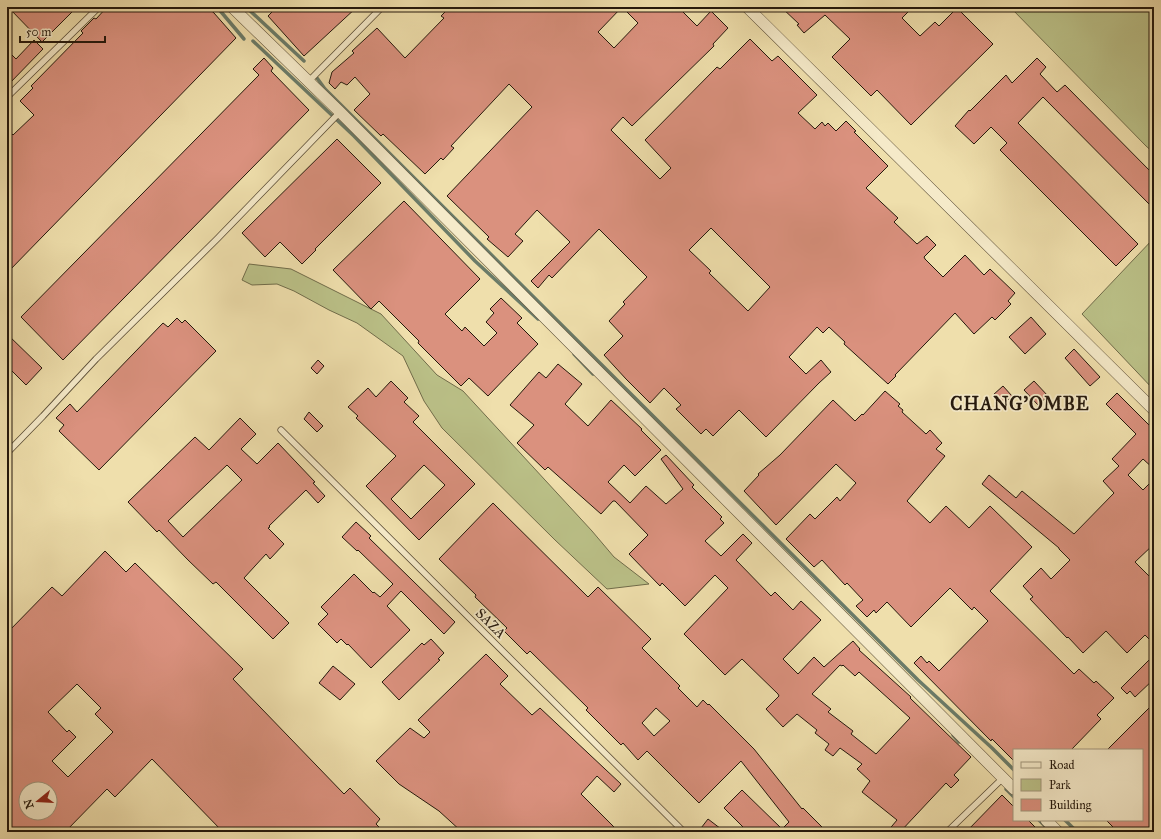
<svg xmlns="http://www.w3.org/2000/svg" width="1161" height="839" viewBox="0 0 1161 839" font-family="'IM FELL Great Primer',serif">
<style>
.green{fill:#bbc188;stroke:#706c4a}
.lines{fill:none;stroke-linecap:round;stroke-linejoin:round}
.stream{stroke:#6b7b68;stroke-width:3.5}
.building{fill:#da917e;stroke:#24180c;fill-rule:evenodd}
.lane-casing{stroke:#574a34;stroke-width:7}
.street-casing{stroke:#574a34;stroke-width:12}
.lane{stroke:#f5eac9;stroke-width:5.5}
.street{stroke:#f5eac9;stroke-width:11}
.labels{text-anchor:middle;stroke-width:3.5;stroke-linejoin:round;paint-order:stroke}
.street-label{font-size:14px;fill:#24180c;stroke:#f5eac9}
.district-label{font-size:18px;font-weight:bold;letter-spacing:1px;fill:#24180c;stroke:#f5eac9}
</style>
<rect width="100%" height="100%" fill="#efdfac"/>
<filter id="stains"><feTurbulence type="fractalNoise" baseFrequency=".005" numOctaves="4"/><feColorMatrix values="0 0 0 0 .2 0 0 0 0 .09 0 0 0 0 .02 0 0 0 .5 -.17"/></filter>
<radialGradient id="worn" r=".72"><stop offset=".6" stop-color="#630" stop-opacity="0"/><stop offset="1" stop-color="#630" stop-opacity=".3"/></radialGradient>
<g class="green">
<path d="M1010,7H1154V153L1146,146Z"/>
<path d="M1154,238V390L1082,314Z"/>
<path d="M249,264L291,269L381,314L437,375L463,391L592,531L614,557L649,584L607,589L555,540L442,428L424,401L403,356L357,323L329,310L294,291L277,284L252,285L242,280Z"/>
</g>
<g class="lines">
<g class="stream">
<path d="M217,7L244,39"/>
<path d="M246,7L304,61"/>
<path d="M253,41L354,136L475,261L538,319"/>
<path d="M317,78L325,89L918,680L992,748L1014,770"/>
<path d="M574,354L593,374"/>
<path d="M953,735L959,742"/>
<path d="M1006,789L1014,797"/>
<path d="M1039,820L1045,826"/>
<path d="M1065,820L1077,832"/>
</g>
</g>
<g class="building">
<path d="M8,7H77L42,42Z"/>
<path d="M107,7H207L214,13L236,38L7,273V129L13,135L34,115L20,101L33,88L31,86L83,33L81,31L94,18L96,19Z"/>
<path d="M277,7H357L304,56L268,16Z"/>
<path d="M450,7H678L697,26L711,11L728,28L713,44L714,46L632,126L623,117L611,130L660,179L671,168L645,140L717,67L720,69L750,39L772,61L778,56L817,95L798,113L815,129L822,122L825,126L828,123L836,131L846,121L856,131L854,132L888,166L866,188L898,218L894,222L917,244L927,236L936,245L924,257L925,259L943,277L965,255L984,275L990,269L1015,293L1008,301L1011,304L995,320L992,317L974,334L955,313L895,375L896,376L888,384L844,344L845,342L829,327L823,333L817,327L789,357L806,374L821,360L831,372L819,383L766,437L739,410L713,436L706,429L701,434L676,409L681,405L664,388L650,403L626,379L604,355L623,336L609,321L625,304L623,302L647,277L599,229L552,278L549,275L538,288L531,281L570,242L537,210L515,234L523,241L508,257L487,239L489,237L447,196L532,107L509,84L451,146L454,148L443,160L441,158L425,174L383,134L381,136L354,110L370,94L355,77L347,85L341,82L335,89L329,83L332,72L354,53L352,51L377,28L405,58L444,18L441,16ZM622,7L638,23L614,48L598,32ZM711,228L770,287L748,311L709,273L711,271L689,250Z"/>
<path d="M781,7H913L902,18L920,36L935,22L939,26L957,8L993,44L911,125L877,90L871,96L832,57L850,39L825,15L804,33L797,25L799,24Z"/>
<path d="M34,40L43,49L7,86V50L16,59Z"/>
<path d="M264,58L273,68L271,71L309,110L63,360L21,317L259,75L253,69Z"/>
<path d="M1037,58L1046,67L1040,74L1057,92L1065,85L1154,175V209L1043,97L1018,123L1138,244L1116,266L1000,150L1007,143L991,127L974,144L955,126L969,110L970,111L1006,75L1012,83Z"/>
<path d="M337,139L381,183L315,249L316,250L302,264L280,242L265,257L242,233Z"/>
<path d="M404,201L480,279L445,314L462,331L465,327L484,346L497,333L486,322L494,313L490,309L501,298L522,318L517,323L538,344L488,396L469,378L461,386L418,343L419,341L379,301L371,309L333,270Z"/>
<path d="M1031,317L1046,334L1025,354L1009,337Z"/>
<path d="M177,318L182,323L185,320L216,351L99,470L59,431L64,425L56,418L70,404L77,412L163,323L168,327Z"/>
<path d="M7,334L42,368L26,385L7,366Z"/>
<path d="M1074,349L1100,377L1090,386L1065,358Z"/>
<path d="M318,360L324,366L317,374L311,368Z"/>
<path d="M558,364L582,384L565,404L588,426L611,400L642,429L641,430L661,450L635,476L624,465L608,482L630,503L646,486L666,504L683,489L661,459L666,455L694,485L692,487L722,517L720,519L724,523L705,541L721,556L743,534L752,543L736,560L771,596L775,592L793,610L801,601L821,620L783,659L798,674L814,657L824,667L853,641L860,649L859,650L911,697L910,698L971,757L954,775L959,780L951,788L946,783L900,832H887L897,820L862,792L870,781L857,769L862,764L840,748L833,756L825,750L829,744L815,733L817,730L797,714L783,727L766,709L779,696L778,694L742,659L725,675L684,634L728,588L715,575L685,606L662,583L660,586L629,554L648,535L615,501H613L601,514L548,467L545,470L517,443L534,425L510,405L539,372L546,378ZM840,665L842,666L843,665L855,676L859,672L910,718L876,754L851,734L853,731L828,712L831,709L812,694Z"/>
<path d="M391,381L408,398L404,402L419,416L413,422L475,484L419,540L366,486L396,456L356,418L358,416L348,407L368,388L376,397ZM424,465L445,485L411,519L391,499Z"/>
<path d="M1034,381L1048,396L1038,405L1024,390Z"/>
<path d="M1003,386L1012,396L1003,405L993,395Z"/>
<path d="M885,391L900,404L898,406L903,410L902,412L926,434L930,430L942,443L936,449L945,456L907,501L930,523L946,506L969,528L990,506L1032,547L990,591L1074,674L1079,669L1094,683L1096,681L1114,698L1097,715L1101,719L1071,750H1014V761L992,739L991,741L914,663L921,656L927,663L929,661L939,671L988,621L974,607L972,610L950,588L911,627L887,602L876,613L874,610L867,617L856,606L863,600L847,583L845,585L822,560L814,567L786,539L810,514L815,519L837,497L840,501L856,483L836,464L776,525L744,491L759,475L758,474L780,455L833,400L855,421L862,414L863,415Z"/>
<path d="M1117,393L1154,430V469L1143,459L1128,475L1143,490L1154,479V544L1135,562L1154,581V644L1145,635L1127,653L1106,631L1083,653L1068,637L1067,638L1030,599L1033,597L1023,586L1041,568L1051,579L1070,560L1059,549V548L982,484L989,475L1016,498L1022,491L1074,534L1114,493L1103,481L1119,466L1112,459L1136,434L1106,404Z"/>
<path d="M309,412L323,426L317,432L304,419Z"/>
<path d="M240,418L256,434L241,449L257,464L278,443L315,482L313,483L325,496L318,503L306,490L269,526L270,527L268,528L284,544L270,559L266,554L244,578L289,623L273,639L216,582L213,584L188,560L159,530L157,532L128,502L195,437L209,450ZM227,465L242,480L183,537L168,521Z"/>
<path d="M493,503L588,597L598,587L651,639L642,648L680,686L678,688L697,707L703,700L708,705L709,704L754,749L802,809L803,808L827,832H748L724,808L742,790L782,829L789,822L741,761L699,803L647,751L638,760L623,743L621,745L586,710L588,708L530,651L527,654L504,631L507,628L475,597L476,595L439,559ZM656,708L670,721L654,736L642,723Z"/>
<path d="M356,522L371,536L369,538L455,622L444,634L401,591L387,606L410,630L371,668L348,644L347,645L341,639L337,643L318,624L328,614L321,607L354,574L373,593L374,592L380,597L393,584L358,550L357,551L342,537Z"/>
<path d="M105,551L126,572L135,563L243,669L233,679L344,794L350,788L380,819L376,824L384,832H223L152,759L115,797L107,789L65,832H7V633L52,587L62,596ZM77,684L101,708L95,714L113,732L68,777L52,761L76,737L69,730L67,732L48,712ZM26,789H50V813H26Z"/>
<path d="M431,639L444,653L438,659L440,660L399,700L382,682L422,643L424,645Z"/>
<path d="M486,654L508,676L500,684L532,715L540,708L621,784L614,792L597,776L581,794L619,832H462L439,811L399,784L376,761L410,728L424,738L430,732L418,720Z"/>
<path d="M1154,655V679L1135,697L1130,691L1127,694L1121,688Z"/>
<path d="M333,666L355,684L340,700L319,683Z"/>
<path d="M1154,703V832H1118L1106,820H1142V750H1107Z"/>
<path d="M1002,795L1014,807V820H1028L1040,832H966Z"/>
<path d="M708,819L725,832H698Z"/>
</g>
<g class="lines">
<g class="lane-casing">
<g id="lane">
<path d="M309,81L382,7"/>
<path d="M7,97L99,7"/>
<path d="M281,430L684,832"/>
<path d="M7,453L43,416L96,359L218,238L340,112"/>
<path d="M947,832L1003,778"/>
</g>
</g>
<g class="street-casing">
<g id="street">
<path d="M232,7L340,112L1014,789"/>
<path d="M747,7L1154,410"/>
<path d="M1046,820L1058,832"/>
</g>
</g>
<use href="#lane" class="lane"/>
<use href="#street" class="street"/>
</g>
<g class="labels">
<g class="street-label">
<text transform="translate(491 623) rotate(45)" y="5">SAZA</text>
</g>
<g class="district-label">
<text x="1020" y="410">CHANG'OMBE</text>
</g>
</g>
<rect width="1161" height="839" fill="none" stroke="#efdfac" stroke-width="24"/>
<rect x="8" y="8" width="1145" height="823" fill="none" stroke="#24180c" stroke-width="2"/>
<rect x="12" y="12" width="1137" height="815" fill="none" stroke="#24180c"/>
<rect x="1013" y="749" width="130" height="72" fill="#f5eac9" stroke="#a1967d"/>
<rect x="1021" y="762" width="20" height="6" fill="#f5eac9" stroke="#a1967d"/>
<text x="1049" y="769" font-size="12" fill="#24180c">Road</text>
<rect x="1021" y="779" width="20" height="12" fill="#bbc188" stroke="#a1967d"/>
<text x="1049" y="789" font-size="12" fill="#24180c">Park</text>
<rect x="1021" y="799" width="20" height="12" fill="#da917e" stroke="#a1967d"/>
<text x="1049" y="809" font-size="12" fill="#24180c">Building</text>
<g transform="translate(38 801) rotate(252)"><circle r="19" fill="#f5eac9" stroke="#a1967d"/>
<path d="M0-3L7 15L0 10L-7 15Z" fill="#8f2418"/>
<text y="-6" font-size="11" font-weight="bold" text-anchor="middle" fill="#24180c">N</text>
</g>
<path d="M20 36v6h85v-6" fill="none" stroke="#24180c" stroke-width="2"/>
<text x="26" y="36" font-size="12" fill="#24180c" stroke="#f5eac9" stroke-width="3" paint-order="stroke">50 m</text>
<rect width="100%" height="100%" filter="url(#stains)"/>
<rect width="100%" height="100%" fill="url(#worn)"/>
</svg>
